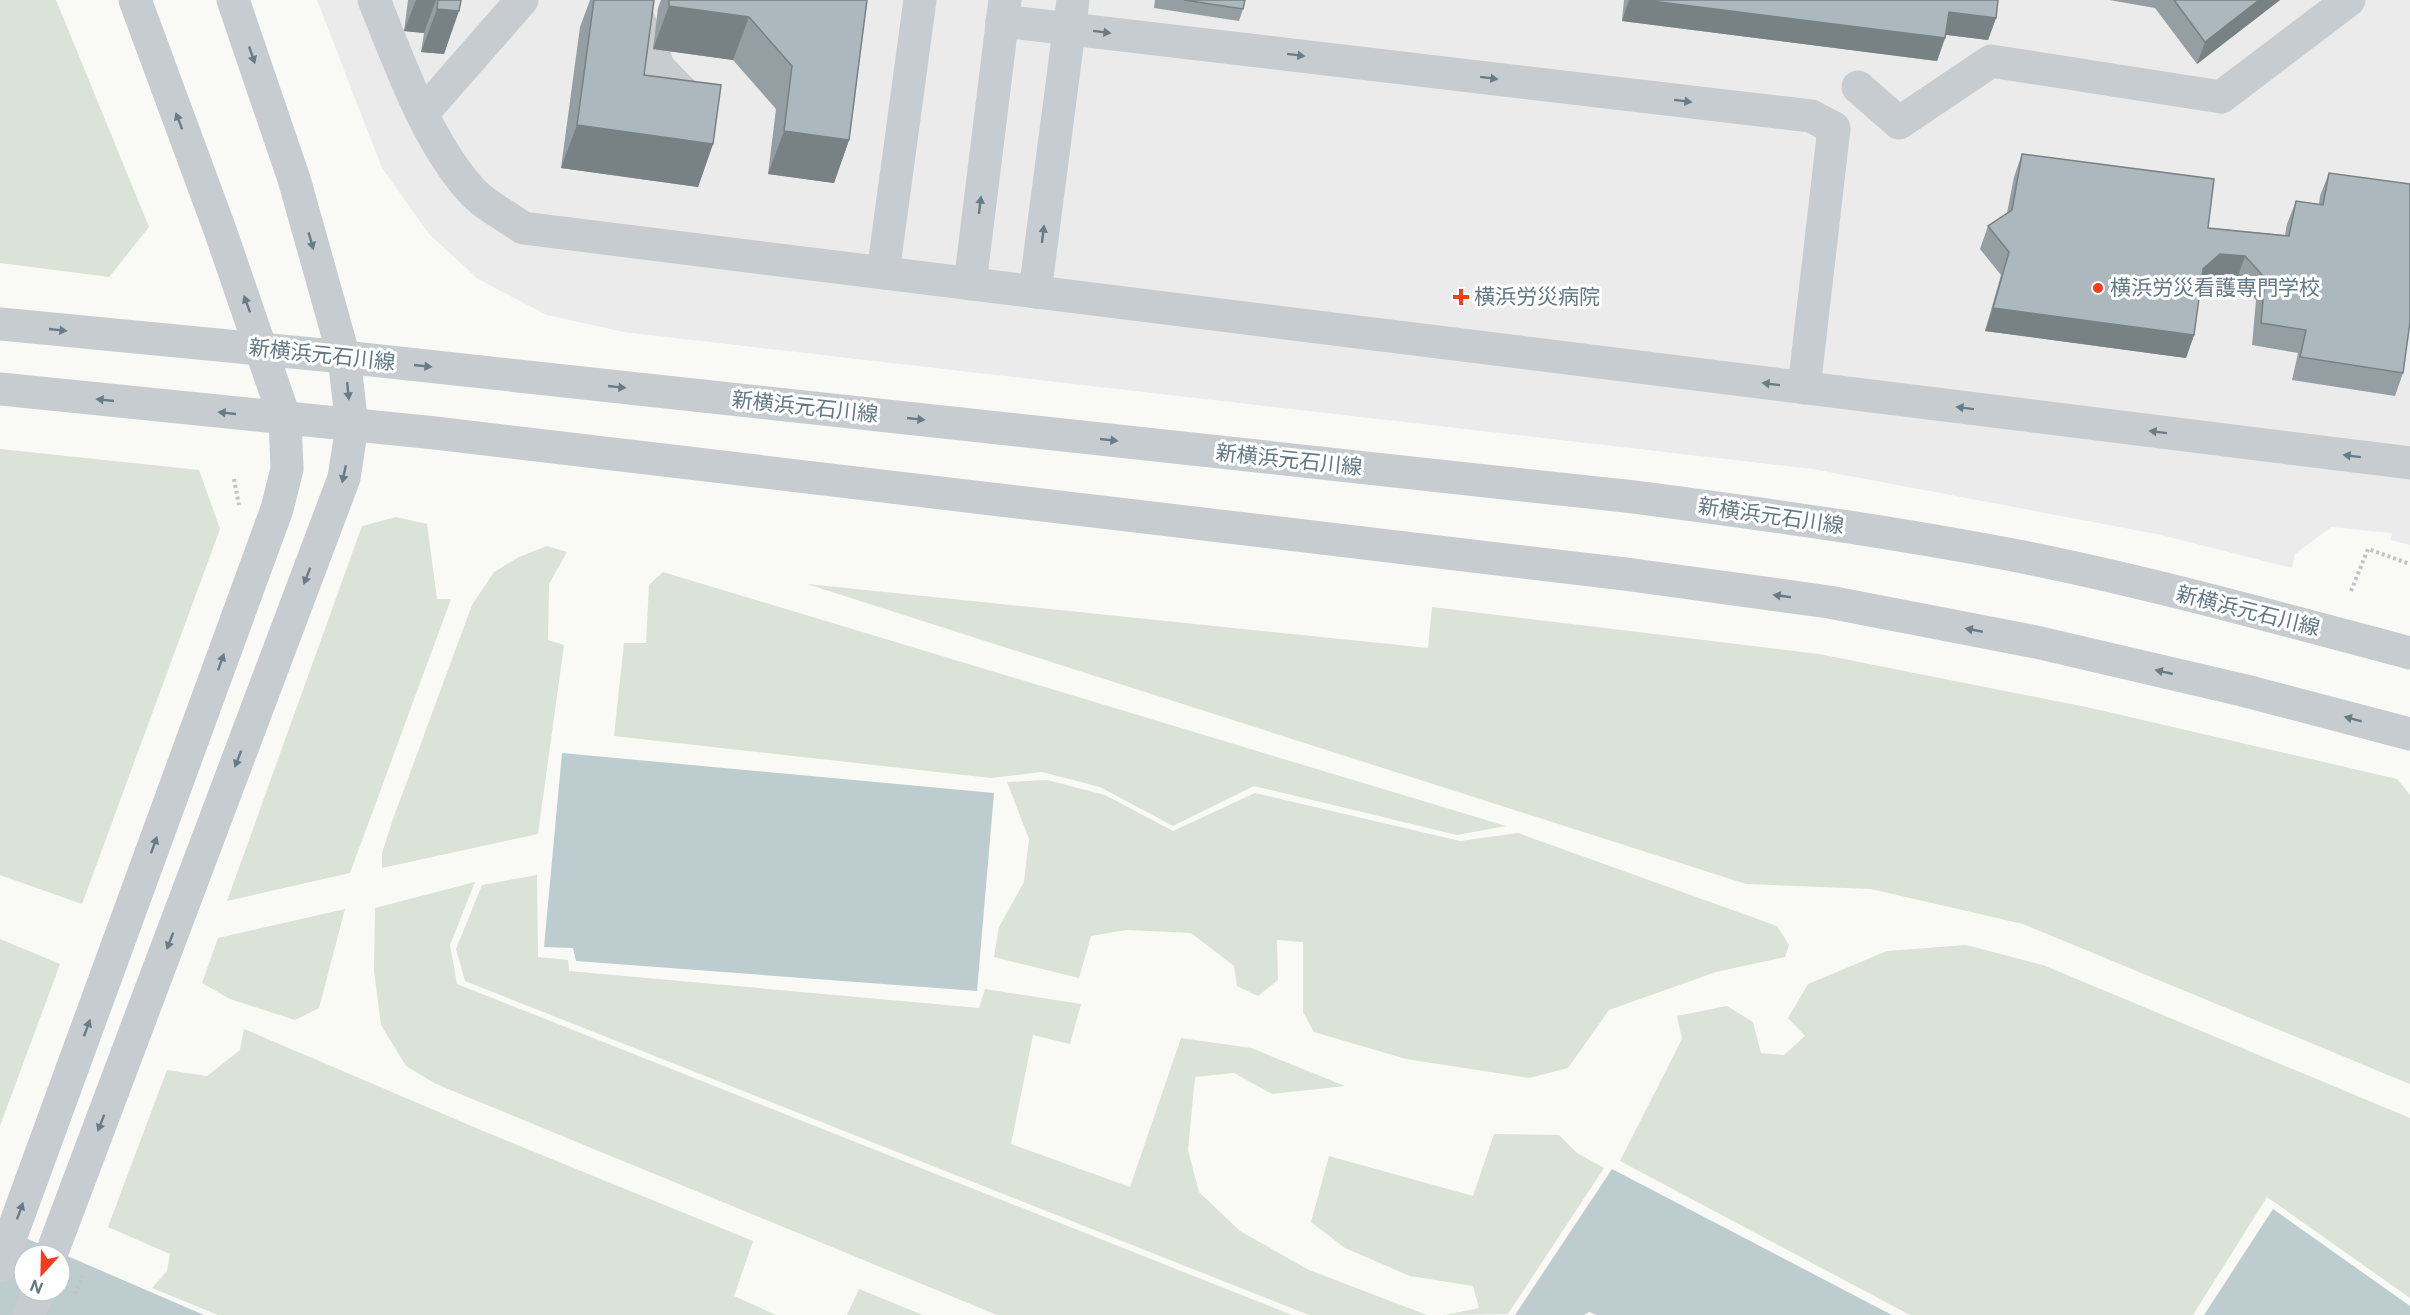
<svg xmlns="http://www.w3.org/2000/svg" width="2410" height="1315" viewBox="0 0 2410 1315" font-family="'Public Sans','Noto Sans JP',sans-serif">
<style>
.built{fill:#eaebea}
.green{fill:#dbe2d7}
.water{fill:#bdcccf;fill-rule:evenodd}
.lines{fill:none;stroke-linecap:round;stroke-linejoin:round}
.path{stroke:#c0c4c5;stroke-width:4;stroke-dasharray:3 3;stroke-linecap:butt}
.minor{stroke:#c6cccf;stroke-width:33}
.wall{fill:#949ea3}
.shaded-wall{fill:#788184}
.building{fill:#acb8bd;stroke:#788184;stroke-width:1.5}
.oneway{fill:#667c89}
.poi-dot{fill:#f53d1b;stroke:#fff;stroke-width:2}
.labels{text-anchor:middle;stroke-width:6;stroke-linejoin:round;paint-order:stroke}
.poi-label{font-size:21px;fill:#617885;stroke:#fff;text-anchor:start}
.street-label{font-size:21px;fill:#617885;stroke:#fff}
</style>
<rect width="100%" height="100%" fill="#f9f9f6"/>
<path class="built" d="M317,0H2410V545L2391,540L2392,533L2331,527L2295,554L2292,568L2157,534L1813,469L624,332L547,315L478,279L429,234L382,168Z"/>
<g class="green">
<path d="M0,0H56L149,227L109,277L0,263Z"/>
<path d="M0,449L199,470L220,529L82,904L0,875Z"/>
<path d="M396,517L427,524L437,599H451L350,873L227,901L362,526Z"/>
<path d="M547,546L567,552L549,584L548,640L564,645L538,834L382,868V853L393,819L472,605L494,572L519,557Z"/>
<path d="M663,572L1506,826L1457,835L1254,786L1173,826L1100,787L1042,772L991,778L614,736L624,643H646L649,585Z"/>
<path d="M807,584L1428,648L1432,607L1819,654L2091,708L2397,779L2410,795V1084L2023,924L1871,889L1746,884Z"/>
<path d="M1047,780L1105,795L1173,831L1255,793L1460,841L1518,833L1777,926L1789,945L1785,957L1716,972L1609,1010L1568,1068L1529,1078L1406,1059L1314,1032L1303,1012V942L1277,940L1278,980L1258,996L1237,986L1234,966L1191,933L1126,930L1091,936L1079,978L994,957L999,927L1024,882L1029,839L1007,782Z"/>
<path d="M537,875L538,957L568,960L569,971L979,1008L985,989L1081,1004L1070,1044L1033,1035L1011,1144L1130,1187L1181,1038L1251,1048L1345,1086L1272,1094L1234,1073L1195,1077L1188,1150L1199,1192L1240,1231L1309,1270L1427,1315H1309L465,981L456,949L482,885Z"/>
<path d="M475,882L450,945L457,984L1292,1315H997L436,1084L406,1066L381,1025L374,971L375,908Z"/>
<path d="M345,909L319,1008L295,1020L230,999L202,983L218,938Z"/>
<path d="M0,939L60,964L0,1126Z"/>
<path d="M1966,945L2043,965L2410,1118V1298L2267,1197L2193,1315H1910L1620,1161L1682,1039L1677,1016L1727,1006L1753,1022L1761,1053L1784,1055L1805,1036L1788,1018L1808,984L1887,951Z"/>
<path d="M244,1029L488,1133L753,1241L734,1296L776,1315H218L152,1288L167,1271L170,1254L108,1227L167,1070L207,1076L240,1050Z"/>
<path d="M1494,1134L1559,1135L1577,1153L1604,1168L1508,1314L1445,1315L1479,1308L1473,1286L1410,1276L1345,1248L1311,1222L1329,1156L1473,1196Z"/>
<path d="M859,1289L923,1315H847Z"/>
</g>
<g class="water">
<path d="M562,753L994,793L977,991L576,961L573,948L544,947Z"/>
<path d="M1612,1169L1892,1315H1597L1589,1312L1584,1315H1515Z"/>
<path d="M2273,1209L2410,1306V1315H2204Z"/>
<path d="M0,1227L204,1315H0ZM24,1255H60V1291H24Z"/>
</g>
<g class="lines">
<g class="path">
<path d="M234,479L239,505"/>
<path d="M2351,591L2368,549L2410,564"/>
<path d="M75,1294L82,1276"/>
</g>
<g class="minor">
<path d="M374,0C399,61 426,140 471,190C484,205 507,216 523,228L2410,463"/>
<path d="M634,0L633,6L659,68L699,109"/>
<path d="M1002,21L1811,116L1834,128L1804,388"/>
<path d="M1858,87L1899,123L1991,61L2221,97L2349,0"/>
<path d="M423,113L522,0"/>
<path d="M883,273L920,0"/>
<path d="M970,284L1005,0"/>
<path d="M1035,292L1073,0"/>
<path d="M0,324L344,357L1634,497C1764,514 1894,532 2023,557C2153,583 2282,619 2410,653"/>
<path d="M0,389L435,433L1625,574L1829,602L2036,642L2242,690L2410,734"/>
<path d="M51,1255L344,478L352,426L344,357L294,179L233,0"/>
<path d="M0,1266L277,509L287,469L285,419L220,230L135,0"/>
<path d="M29,1315L38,1291"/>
</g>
</g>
<g class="wall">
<path d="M408,0H461L444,54L421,52L424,33L404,31Z"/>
<path d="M590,0H654L644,75L713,144L698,187L561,168L580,27Z"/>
<path d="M661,0H867L849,140L834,183L768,174L776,109L733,60L653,49L658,8Z"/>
<path d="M1155,0H1245L1243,9L1239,21L1154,8Z"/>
<path d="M1624,0H1998L1996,18L1988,40L1946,35L1937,61L1622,21Z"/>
<path d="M2109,0H2280L2197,64L2155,8Z"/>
<path d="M2022,154L2208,228L2285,235L2287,224L2296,201L2319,204L2320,196L2329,173L2403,373L2395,396L2292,380L2298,353L2252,345L2256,300L2237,279L2212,277L2200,287L2194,335L2186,358L1985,331L2001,275L1980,249L1988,226L2007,213L2014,177Z"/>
</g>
<g class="shaded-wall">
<path d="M416,0H436L424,33L404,31Z"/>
<path d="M1629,0H1644L1945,38L1937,61L1622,21Z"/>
<path d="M2259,0H2280L2197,64L2205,42Z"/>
<path d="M669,6L749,17L733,60L653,49Z"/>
<path d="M437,9L459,11L444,54L421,52Z"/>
<path d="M1949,12L1996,18L1988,40L1941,34Z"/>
<path d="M577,125L713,144L698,187L561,168Z"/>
<path d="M784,131L849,140L834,183L768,174Z"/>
<path d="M2220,254L2245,256L2237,279L2212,277L2194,292L2203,269Z"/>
<path d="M1993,308L2194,335L2186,358L1985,331Z"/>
</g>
<g class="building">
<path d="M438,0H461L459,11L437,9Z"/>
<path d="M594,0H654L644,75L721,85L713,144L577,125Z"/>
<path d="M669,0H867L849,140L784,131L792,66L749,17L669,6Z"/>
<path d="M1184,0H1245L1243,9Z"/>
<path d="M1644,0H1998L1996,18L1949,12L1945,38Z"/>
<path d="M2174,0H2259L2205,42Z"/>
<path d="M2022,154L2214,179L2208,228L2289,236L2296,201L2323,205L2329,173L2410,184V322L2403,373L2300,357L2306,330L2261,323L2265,278L2245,256L2220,254L2203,269L2194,335L1993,308L2009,252L1988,226L2012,210Z"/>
</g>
<defs><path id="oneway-solid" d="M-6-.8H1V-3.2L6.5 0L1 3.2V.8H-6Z" transform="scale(1.5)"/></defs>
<g class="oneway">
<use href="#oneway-solid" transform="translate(1102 32) rotate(7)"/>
<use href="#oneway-solid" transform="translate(252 55) rotate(71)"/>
<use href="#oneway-solid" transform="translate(1296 55) rotate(7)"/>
<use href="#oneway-solid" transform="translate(1489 78) rotate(7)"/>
<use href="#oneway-solid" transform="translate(1683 101) rotate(7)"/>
<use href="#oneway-solid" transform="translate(179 121) rotate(-111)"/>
<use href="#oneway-solid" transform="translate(980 205) rotate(-83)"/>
<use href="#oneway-solid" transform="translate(1043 234) rotate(-83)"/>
<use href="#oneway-solid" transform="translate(311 241) rotate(74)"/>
<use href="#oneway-solid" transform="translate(247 304) rotate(-110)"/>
<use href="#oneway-solid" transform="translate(58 330) rotate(6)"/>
<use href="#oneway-solid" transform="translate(423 366) rotate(6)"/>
<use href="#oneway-solid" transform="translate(1771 384) rotate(-173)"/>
<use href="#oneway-solid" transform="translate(617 387) rotate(6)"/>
<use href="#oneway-solid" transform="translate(348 391) rotate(84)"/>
<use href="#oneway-solid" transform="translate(105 400) rotate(-174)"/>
<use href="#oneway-solid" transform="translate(1965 408) rotate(-173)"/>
<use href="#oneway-solid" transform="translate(227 413) rotate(-174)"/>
<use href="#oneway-solid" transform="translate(916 419) rotate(6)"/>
<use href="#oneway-solid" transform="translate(2158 432) rotate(-173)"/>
<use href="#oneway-solid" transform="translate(1109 440) rotate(6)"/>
<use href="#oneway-solid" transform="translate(2352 456) rotate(-173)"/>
<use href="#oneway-solid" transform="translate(344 474) rotate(102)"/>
<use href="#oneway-solid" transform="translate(307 576) rotate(111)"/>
<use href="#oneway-solid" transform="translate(1782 596) rotate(-172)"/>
<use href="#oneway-solid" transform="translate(1974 630) rotate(-169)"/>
<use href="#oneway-solid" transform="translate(221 662) rotate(-70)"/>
<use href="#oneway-solid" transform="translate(2164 672) rotate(-167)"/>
<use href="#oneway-solid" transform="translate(2353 719) rotate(-165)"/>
<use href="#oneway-solid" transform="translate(238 759) rotate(111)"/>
<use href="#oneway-solid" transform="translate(154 845) rotate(-70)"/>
<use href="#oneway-solid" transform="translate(170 941) rotate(111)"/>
<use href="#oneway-solid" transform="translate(87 1028) rotate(-70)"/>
<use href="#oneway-solid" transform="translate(101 1123) rotate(111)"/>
<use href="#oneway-solid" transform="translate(20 1211) rotate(-70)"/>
</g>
<g class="poi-dot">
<circle cx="2098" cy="288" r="6"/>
<path d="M1458 288h6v6h6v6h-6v6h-6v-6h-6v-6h6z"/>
</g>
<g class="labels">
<g class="poi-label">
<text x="2110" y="295">横浜労災看護専門学校</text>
<text x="1474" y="304">横浜労災病院</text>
</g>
<g class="street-label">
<text transform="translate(322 355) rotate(6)" y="7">新横浜元石川線</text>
<text transform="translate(805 407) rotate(6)" y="7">新横浜元石川線</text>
<text transform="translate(1289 460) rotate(6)" y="7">新横浜元石川線</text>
<text transform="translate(1771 516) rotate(8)" y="7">新横浜元石川線</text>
<text transform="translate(2248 611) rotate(14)" y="7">新横浜元石川線</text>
</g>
</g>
<g transform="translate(42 1273) rotate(202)"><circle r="28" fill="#ffffff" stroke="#c0c9ce" stroke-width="1.5"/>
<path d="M0-4.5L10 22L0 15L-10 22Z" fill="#f53d1b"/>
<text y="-9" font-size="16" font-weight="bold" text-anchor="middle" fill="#617885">N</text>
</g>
</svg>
